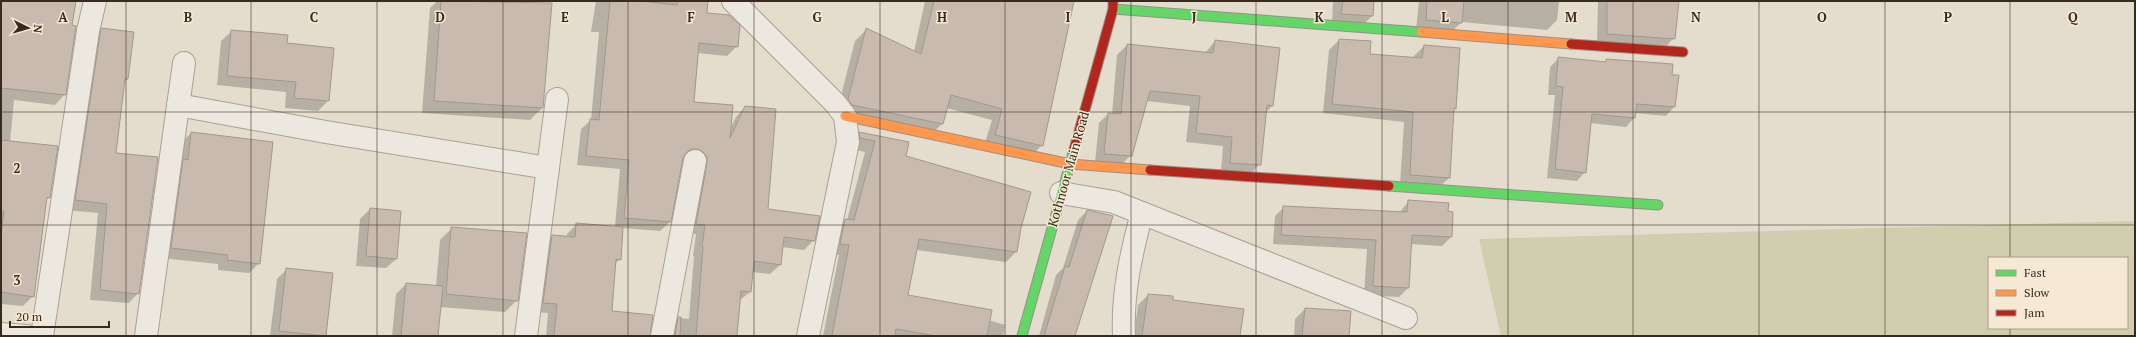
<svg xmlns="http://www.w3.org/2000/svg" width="2136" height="337" viewBox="0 0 2136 337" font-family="'PT Serif',serif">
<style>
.cemetery{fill:#d0ceaf;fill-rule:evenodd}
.shadow{fill:#0003}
.building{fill:#c8baae;stroke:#a4978c}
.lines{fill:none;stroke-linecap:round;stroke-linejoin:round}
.street-casing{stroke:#aaa196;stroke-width:24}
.fast-casing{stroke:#999186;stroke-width:11}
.slow-casing{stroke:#999186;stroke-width:11}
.jam-casing{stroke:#999186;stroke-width:11}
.street{stroke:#ece7df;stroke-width:22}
.fast{stroke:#63d668;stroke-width:9}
.slow{stroke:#ff974d;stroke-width:9}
.jam{stroke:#b3261e;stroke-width:9}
.grid{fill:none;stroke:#39291e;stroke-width:1;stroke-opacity:0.55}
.labels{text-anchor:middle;stroke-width:3;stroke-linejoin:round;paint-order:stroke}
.street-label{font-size:13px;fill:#39291e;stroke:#f6e9d3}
.grid-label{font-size:13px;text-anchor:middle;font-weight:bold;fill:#39291e;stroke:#f6e9d3;stroke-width:3;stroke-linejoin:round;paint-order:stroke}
</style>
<rect width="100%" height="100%" fill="#e4dccd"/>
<path class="cemetery" d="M2135,221V336H1501L1479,239ZM1989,258H2127V328H1989Z"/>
<g class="shadow">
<path d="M1,1H75L71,26L65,94L55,105L14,100L10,142L49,197L46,200L33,296L23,306L1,304Z"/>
<path d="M437,1H516L551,4L542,108L530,120L422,113L430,8Z"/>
<path d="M596,1H707L706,14L737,46L727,56L697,53L693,103L730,129L736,117L745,107L766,210L814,240L804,250L782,247L780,265L770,274L752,272L750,292L739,301L736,336H668L669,328L679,318L689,319L694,256H693L696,234H687L688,158H683L670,222L660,231L622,228L620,259L615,264L611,311L650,336H546L548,313L534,312L543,246L552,236L567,238V234L577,224L615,227L620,169L577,165L581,129L591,120L599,32H591Z"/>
<path d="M925,1H1073L1042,145L1031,156L984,146L992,120L946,108L942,124L930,135L837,111L855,41L866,30L914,52Z"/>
<path d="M1333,1H1373L1372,16L1362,26L1332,23Z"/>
<path d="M1419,1H1559L1557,20L1547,30L1462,22L1451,32L1416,30Z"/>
<path d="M1598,1H1678L1674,38L1664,48L1597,43Z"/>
<path d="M102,29L127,79L123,83L115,153L138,293L129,303L90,300L98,213L66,210L92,39Z"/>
<path d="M231,32L286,44L333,48L328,101L318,111L285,108L286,92L217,85L221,41Z"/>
<path d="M1339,40L1369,55L1414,59V56L1424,46L1455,108L1453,110L1449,178L1439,187L1400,185L1404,122L1323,113L1329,50Z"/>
<path d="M1215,41L1272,106L1265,113L1260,164L1250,174L1221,172L1223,146L1186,142L1190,106L1146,101L1131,155L1121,165L1095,163L1099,123L1108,114H1112L1117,55L1127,45L1205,53Z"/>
<path d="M1559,58L1604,63L1607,60L1670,76L1674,107L1666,116L1635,113L1634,118L1626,127L1590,123L1585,172L1577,181L1547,178L1555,95H1548L1550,67Z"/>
<path d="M191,133L259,263L249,273L218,270V264L161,258L181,143Z"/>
<path d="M860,133L905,156L1020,227L1016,252L1006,262L916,250L907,296L1005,325L1003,336H823L839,255L830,254L835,230L847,220L865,152L850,149L849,143Z"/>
<path d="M1409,201L1447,212L1451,237L1442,246L1410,244L1408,288L1399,297L1364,295L1367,249L1273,244L1275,216L1284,207L1399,213Z"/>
<path d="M370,209L396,259L386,268L356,266L360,219Z"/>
<path d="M1087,211L1074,336H1039L1056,275L1063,268L1078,220Z"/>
<path d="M452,228L517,300L505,312L440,307L437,336H392L396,294L406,284L436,286L440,240Z"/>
<path d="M287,269L332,274L325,336H270L277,279Z"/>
<path d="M1148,295L1172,301L1239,336H1134L1138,305Z"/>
<path d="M1305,309L1348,336H1294L1295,319Z"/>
</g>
<g class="building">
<path d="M1,1H76L72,25L76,26L66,95L1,88Z"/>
<path d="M441,1L552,3L543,108L434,101Z"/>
<path d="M610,1H640L677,5L678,1H708L707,13L729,15L740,25L738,47L699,43L694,102L733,105L730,138L745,106L776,109L768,209L820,216L815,241L784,237L781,265L754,261L751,292L741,291L737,336H696L703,247L702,246L705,225L696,224L707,163V157L703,152L698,149H691L686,153L683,158L671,222L624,218L629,160L586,156L590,119L599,120Z"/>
<path d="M934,1H1074L1043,146L995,135L1002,109L951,95L943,124L852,105L848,99L866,28L921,54Z"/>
<path d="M1343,1H1374L1373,16L1341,14Z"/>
<path d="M1427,1H1464L1462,23L1426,20Z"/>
<path d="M1607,1H1679L1675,39L1607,34Z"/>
<path d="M101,28L134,32L128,79H125L116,153L158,157L139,294L100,290L107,204L75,200Z"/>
<path d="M231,30L288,35L287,43L334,48L329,101L294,98L296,82L227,76Z"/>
<path d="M1339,39L1371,41L1370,54L1422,58L1424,45L1460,48L1456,109L1454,108L1450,178L1410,175L1413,112L1332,104Z"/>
<path d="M1215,40L1280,48L1273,106L1267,105L1261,165L1230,163L1232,137L1196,133L1200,96L1150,91L1132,156L1104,154L1108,113L1121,114L1127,44L1213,53Z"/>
<path d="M1558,57L1606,62V59L1673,64L1672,75H1679L1675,107L1637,104L1635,118L1592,114L1586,173L1555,169L1563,87L1556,86Z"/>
<path d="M191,132L273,142L260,264L227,260L228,255L171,248L183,159L188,160Z"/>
<path d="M859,132L909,142L906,156L1031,192L1021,228L1017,252L919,239L908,295L992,310L987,336H936L896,329L895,336H832L849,245L840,244L845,219L854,220L875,141L860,138Z"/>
<path d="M1,140L58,146L50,198L47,197L34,297L1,292V236L4,211H1Z"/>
<path d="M1408,200L1449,203L1448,211L1453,212L1452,237L1412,235L1409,288L1373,286L1376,240L1281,235L1283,206L1407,212Z"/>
<path d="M370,208L401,211L397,259L366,256Z"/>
<path d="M1087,210L1113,216L1075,336H1044L1065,266L1069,267Z"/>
<path d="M576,223L623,227L621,260L616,259L612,311L653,315L650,336H554L557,304L543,303L552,235L575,237Z"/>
<path d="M451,227L527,233L518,301L446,294Z"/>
<path d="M286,268L333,273L326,336L279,331Z"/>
<path d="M406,283L443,286L438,336H401Z"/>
<path d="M1148,294L1173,296V300L1244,309L1240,336H1142Z"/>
<path d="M1305,308L1351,311L1349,336H1302Z"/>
<path d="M678,317H681L680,336H675Z"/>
</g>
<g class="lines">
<g class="street-casing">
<g id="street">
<path d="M733,1L835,103L845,116L848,142L808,336"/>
<path d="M178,105L326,132L548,168"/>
<path d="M1061,193L1114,202L1406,318"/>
<path d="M1,334L27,336"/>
<path d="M42,336L88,31L95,1"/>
<path d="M146,336L184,63"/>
<path d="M526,336L557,99"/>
<path d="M662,336L695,161"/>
<path d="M1124,336C1122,294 1131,254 1142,213"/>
</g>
</g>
<g class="fast-casing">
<g id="fast">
<path d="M1113,9L1421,32"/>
<path d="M1389,186L1658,205"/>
<path d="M1022,336L1073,153"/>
</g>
</g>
<g class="slow-casing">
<g id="slow">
<path d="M1421,32L1571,44"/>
<path d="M845,116L1070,164L1150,170"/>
</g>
</g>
<g class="jam-casing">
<g id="jam">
<path d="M1571,44L1683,52"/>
<path d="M1073,153L1113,9V1"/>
<path d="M1150,170L1389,186"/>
</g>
</g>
<use href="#street" class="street"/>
<use href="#fast" class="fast"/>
<use href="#slow" class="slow"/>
<use href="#jam" class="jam"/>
</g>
<path class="grid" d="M126,1V336M251,1V336M377,1V336M503,1V336M628,1V336M754,1V336M880,1V336M1005,1V336M1131,1V336M1256,1V336M1382,1V336M1508,1V336M1633,1V336M1759,1V336M1885,1V336M2010,1V258M1,112H2135M1,225H2135M2010,328V336"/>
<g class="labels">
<g class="street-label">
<text transform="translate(1068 169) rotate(-74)" y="5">Kothnoor Main Road</text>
</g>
</g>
<g class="grid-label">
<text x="63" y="22">A</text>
<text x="188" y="22">B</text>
<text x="314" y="22">C</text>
<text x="440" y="22">D</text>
<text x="565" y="22">E</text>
<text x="691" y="22">F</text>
<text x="817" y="22">G</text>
<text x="942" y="22">H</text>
<text x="1068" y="22">I</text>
<text x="1194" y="22">J</text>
<text x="1319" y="22">K</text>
<text x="1445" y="22">L</text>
<text x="1571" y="22">M</text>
<text x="1696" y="22">N</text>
<text x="1822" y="22">O</text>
<text x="1948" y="22">P</text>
<text x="2073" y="22">Q</text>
<text x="17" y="173">2</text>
<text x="17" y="285">3</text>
</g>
<rect width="2136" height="337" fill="none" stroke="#39291e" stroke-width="4"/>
<rect x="1988" y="257" width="140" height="72" fill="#f6e9d3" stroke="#aa9c8b"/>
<rect x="1996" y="270" width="20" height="6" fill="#63d668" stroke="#aa9c8b"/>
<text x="2024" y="277" font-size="12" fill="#39291e">Fast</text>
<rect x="1996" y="290" width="20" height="6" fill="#ff974d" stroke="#aa9c8b"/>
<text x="2024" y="297" font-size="12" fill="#39291e">Slow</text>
<rect x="1996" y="310" width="20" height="6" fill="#b3261e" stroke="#aa9c8b"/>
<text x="2024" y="317" font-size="12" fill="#39291e">Jam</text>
<g transform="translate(28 28) rotate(95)" stroke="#f6e9d3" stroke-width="3" paint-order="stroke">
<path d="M0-3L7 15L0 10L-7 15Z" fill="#39291e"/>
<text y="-6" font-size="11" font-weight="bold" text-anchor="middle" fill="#39291e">N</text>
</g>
<path d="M10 321v6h99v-6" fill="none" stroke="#39291e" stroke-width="2"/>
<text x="16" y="321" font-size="12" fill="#39291e" stroke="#f6e9d3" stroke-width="3" paint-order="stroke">20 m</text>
</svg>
